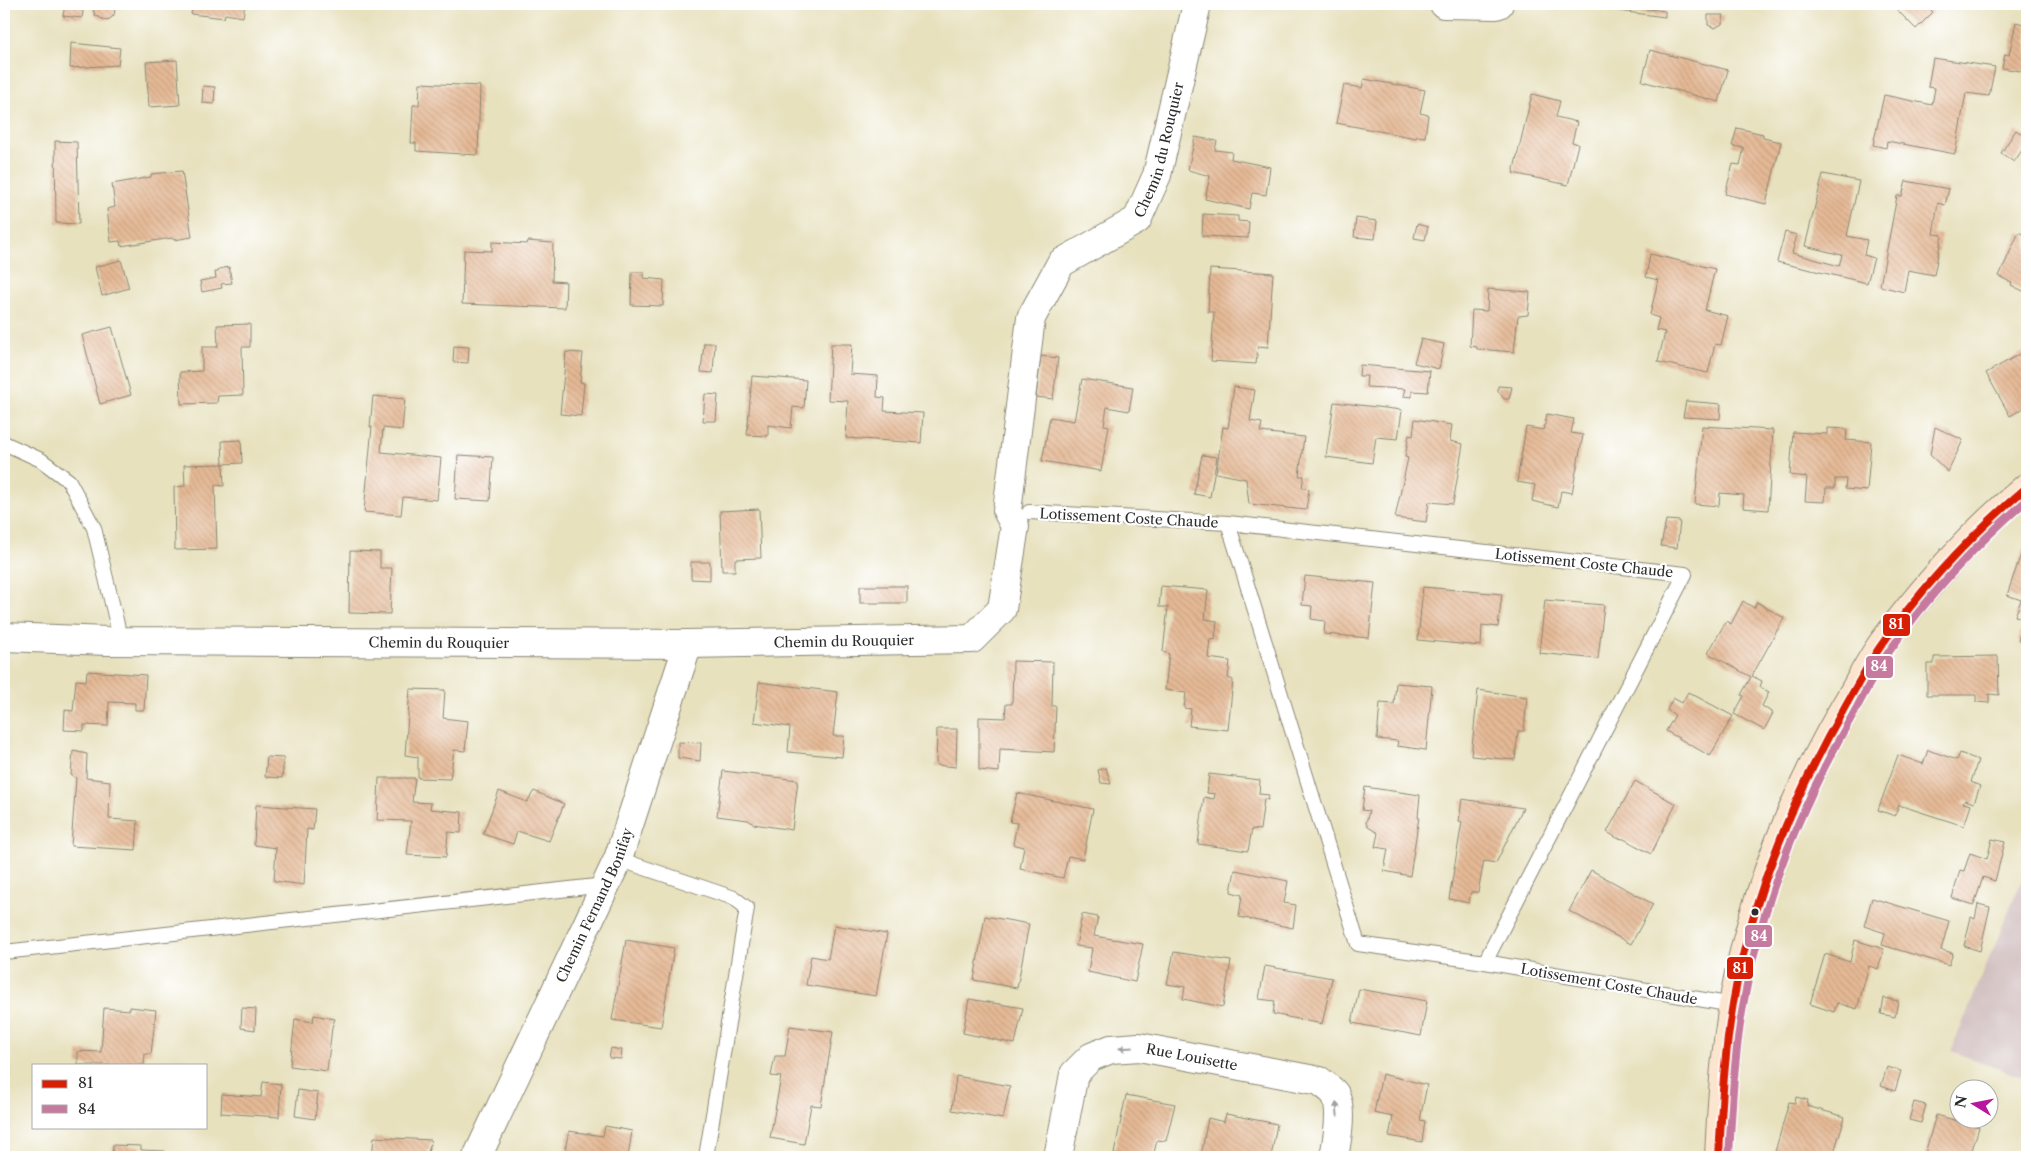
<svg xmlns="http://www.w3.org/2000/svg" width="2031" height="1161" viewBox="0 0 2031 1161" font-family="'Libre Caslon Text',serif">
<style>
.industrial{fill:#d1bfbf}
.building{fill:url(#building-back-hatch)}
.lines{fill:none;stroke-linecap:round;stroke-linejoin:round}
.lane-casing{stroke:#898674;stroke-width:16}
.street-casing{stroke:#898674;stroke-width:30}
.secondary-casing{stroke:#898674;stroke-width:30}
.lane{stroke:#fff;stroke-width:14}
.street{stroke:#fff;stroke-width:28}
.secondary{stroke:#fce5cf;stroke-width:28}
.bus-1-casing{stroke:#fff;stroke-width:11}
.bus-2-casing{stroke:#fff;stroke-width:11}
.bus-1{stroke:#d81e05;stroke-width:8}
.bus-2{stroke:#c67a9e;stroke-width:8}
.oneway{fill:#a0a0a0}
.bus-dot{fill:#2b2b2b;stroke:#fff;stroke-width:2}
.labels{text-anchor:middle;stroke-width:4.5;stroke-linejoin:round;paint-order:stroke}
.street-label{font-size:14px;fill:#2b2b2b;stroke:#fff}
.line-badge{stroke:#fff;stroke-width:2}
.badge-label{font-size:14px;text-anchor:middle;font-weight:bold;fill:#fff}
</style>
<defs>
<pattern id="building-back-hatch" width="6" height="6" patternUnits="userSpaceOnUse" patternTransform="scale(1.25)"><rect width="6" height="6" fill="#e5b995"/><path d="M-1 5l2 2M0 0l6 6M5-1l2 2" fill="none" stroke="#c59f81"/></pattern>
</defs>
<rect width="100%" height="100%" fill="#fff"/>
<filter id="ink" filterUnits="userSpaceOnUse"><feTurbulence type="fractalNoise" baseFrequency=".02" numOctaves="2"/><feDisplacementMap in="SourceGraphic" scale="10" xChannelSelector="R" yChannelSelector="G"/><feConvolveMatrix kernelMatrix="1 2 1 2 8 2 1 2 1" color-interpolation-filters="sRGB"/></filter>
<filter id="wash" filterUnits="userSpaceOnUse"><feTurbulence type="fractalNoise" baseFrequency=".0096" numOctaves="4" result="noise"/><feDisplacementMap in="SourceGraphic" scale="20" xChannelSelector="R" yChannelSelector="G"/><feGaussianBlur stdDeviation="1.12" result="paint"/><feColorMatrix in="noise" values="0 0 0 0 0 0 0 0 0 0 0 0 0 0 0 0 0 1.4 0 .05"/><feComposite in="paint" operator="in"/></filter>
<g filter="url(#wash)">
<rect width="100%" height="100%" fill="#e7e1be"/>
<path class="industrial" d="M2027,867V1079L1951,1051Z"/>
<g id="blocks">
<g class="building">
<path d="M65,4H116L114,15L110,19L104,20L95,15L92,6L84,5L82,18L63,16Z"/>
<path d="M193,4H245L243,17L225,14L224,18L191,14Z"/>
<path d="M1596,4H1641V8L1665,11V17L1596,8Z"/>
<path d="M1891,4H1925L1933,12L1916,29Z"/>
<path d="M1708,15H1724L1722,24L1715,28L1708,25Z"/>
<path d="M2016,22L2027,25V72L2002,68L2005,54L2009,55Z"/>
<path d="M71,43L120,48L118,65L70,68Z"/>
<path d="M1650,50L1728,70L1719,102L1642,81Z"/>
<path d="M1933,58L1995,67L1989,96L1966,93L1955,154L1887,141L1886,148L1873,145L1884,95L1932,105L1935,88L1928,87Z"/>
<path d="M177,60L180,105L149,107L146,62Z"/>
<path d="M1364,79L1425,90L1420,113L1428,115L1425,137L1417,136L1416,138L1336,123L1344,85L1362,88Z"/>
<path d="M420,83L480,86L478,155L416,151V143H411L412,125L413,105H419Z"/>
<path d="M203,86L215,87L214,104L202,103Z"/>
<path d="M1532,94L1560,101L1556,117L1577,122L1572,142L1578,144L1568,185L1513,173Z"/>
<path d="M1737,128L1763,134V138L1781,142L1766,204L1725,194L1733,164L1740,165L1744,148L1732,146Z"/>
<path d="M2016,130L2027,137V143L2014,162L2001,153Z"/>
<path d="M1195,137L1217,141L1215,150L1232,152L1231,159L1270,167L1266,195L1252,193L1249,209L1205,199L1210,176L1188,170Z"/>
<path d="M55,141L77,142L79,224L56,223Z"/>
<path d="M182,171L192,237L174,240L172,238L121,246L120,241L111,242L107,209L115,207L112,184L151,177V174Z"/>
<path d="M1823,174L1859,181L1847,236L1867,240L1864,255L1874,258L1867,283L1777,262L1785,232L1797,235L1792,253L1839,266L1842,255L1805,246Z"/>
<path d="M1906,181L1949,189L1945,205L1938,203L1933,234L1942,235L1934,275L1908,270L1904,292L1880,286L1897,196H1902Z"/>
<path d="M1203,214L1238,216V221L1249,222L1248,238L1202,236Z"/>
<path d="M1356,218L1377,221L1375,239L1354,237Z"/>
<path d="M1417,224L1428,227L1425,240L1414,238Z"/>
<path d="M2019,232L2027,237V293L2011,285L2012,283L1999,276Z"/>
<path d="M528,241L553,243L552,281L566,282L565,308L462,304L464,250L492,251V242L527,244Z"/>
<path d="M1650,254L1715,269L1705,310L1728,316L1721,345L1715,344L1708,373L1658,362L1665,332L1656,330L1659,318L1650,315L1658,280L1646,277Z"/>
<path d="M121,260L129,288L102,296L95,267Z"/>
<path d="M229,267L232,283L221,284L222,288L202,292L200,281L216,278L215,272H218L219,269Z"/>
<path d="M1210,269L1273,273L1268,347L1258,346L1256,364L1211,361L1214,312H1208Z"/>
<path d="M632,272H644V278L664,280L663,306L631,305Z"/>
<path d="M1488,289L1530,292L1528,315L1518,316L1514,352L1477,349V347L1470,346L1472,310L1487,311Z"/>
<path d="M250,324V347H242L243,395L218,396L217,403L181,404L180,372L202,371V347H218L217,325Z"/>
<path d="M112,327L131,395L100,404L82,335Z"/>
<path d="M1421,339L1444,344L1439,369L1414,363Z"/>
<path d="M704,343H715L713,373L701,372Z"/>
<path d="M831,344H852L850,374L878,376L877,397L885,398L884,411L923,413L921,443L846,438L848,401L828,400Z"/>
<path d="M454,346L469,347L468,363L453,362Z"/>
<path d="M2027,350V406L2010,416L1986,373Z"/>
<path d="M566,352L583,353L580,382L584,383L581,416L560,414Z"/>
<path d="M1041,356L1058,358L1053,399L1036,397Z"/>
<path d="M1360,365L1430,371L1428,392L1412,391V397L1403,396L1405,389L1366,387L1367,376H1359Z"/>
<path d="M752,376L806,380L804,408L793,407L791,428L768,425V436L747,435Z"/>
<path d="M1082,379L1133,387L1129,411L1107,407L1104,425L1109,426L1101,471L1042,461L1050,417L1074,421Z"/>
<path d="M1498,386L1512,387L1509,399H1504L1498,391Z"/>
<path d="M1234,387L1255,390L1250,421L1262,423L1260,432L1304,437L1299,476H1304L1302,487L1309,489L1306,510L1249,504L1246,479L1216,473L1223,427L1228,428Z"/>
<path d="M705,394L718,395L716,421H703Z"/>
<path d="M373,396L405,399L402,430L383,428L381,452L441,458L437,500L403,497L401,515L364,512L372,427H370Z"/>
<path d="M1686,401L1721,404L1720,419L1683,417Z"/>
<path d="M1334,402L1402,410L1398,439L1376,437L1372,463L1326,457Z"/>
<path d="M1547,414L1574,419L1571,433L1583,435L1572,493L1561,491L1558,507L1532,501L1535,485L1517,482L1526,427L1544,430Z"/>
<path d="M1415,419L1452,425L1450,441L1463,444L1453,504L1429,502L1426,522L1395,518L1408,458L1405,457L1409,435L1413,436Z"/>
<path d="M1702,426L1773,430L1768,510L1743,508L1744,495L1720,493L1719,506L1695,504Z"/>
<path d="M1935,427L1963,440L1948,472L1930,455Z"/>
<path d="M1827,428L1847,429L1846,440L1871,442L1867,491L1845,489L1846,479H1835V488H1826L1825,502L1805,501L1807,477L1790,475L1793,432L1827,434Z"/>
<path d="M241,440L242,463L223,464L222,441Z"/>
<path d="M458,455L493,457L490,501L455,499Z"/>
<path d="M1202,455L1217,457L1210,497L1194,494Z"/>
<path d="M223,464L224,486L215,485L217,549L175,550L174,487L185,486L184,465Z"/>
<path d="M759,509L761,558L735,559V571H722L720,511Z"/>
<path d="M1666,520L1680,521L1677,548L1661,546Z"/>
<path d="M2027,537V643L2018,640L2025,619L2015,616L2021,600L2007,595Z"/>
<path d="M350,551L380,552V568H392L390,614L349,613Z"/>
<path d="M691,562H710V580L691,579Z"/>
<path d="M1305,576L1375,583L1369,638L1324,634L1325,621L1311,619L1312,606L1302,605Z"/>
<rect x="860" y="586" width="47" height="17"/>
<path d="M1161,586L1208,590L1205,619L1217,621L1215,640L1210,639L1208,658L1230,661L1228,678L1233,680L1228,730L1189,726L1191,709L1184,708L1186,693L1165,690L1169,654L1163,652L1168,607H1159Z"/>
<path d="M1423,587L1502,594L1498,627L1482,625L1481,646L1418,640Z"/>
<path d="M1545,600L1604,605L1598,659L1539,653Z"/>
<path d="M1743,601L1754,608L1757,602L1784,618L1752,676L1762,681L1760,687L1769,692L1762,706L1773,713L1764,730L1734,714L1744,696L1741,695L1751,677L1708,653L1726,621L1731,624Z"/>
<path d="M1998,656L1999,695L1989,694V703L1976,702V695H1927V664H1934V657Z"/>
<path d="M1013,661L1053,662L1052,706H1056L1054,752L1000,749L999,772L979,770V717L1005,718L1006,704H1012Z"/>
<path d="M87,671L146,675L144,710H135V703L109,702L108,726L84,725V731L64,730L65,710L73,711L76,680L86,681Z"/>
<path d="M759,682L838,692L833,736H844L842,757L788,752L790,727L754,722Z"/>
<path d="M1396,683L1432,686L1426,750L1397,746L1398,741L1377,739L1380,703L1394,704Z"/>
<path d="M410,689L445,690L443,718L468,721L465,751L454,750L450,779L418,778V757L405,755Z"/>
<path d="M1478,690L1527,697L1524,731H1518L1515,760L1471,756Z"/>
<path d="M1688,692L1733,716L1710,756L1666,731L1675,715L1667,710L1673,698L1682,703Z"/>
<path d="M937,729H957L956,767L936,765Z"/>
<path d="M678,742L701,743L700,761L678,758Z"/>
<path d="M1928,750L1957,760L1960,753L1978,760L1971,782L1980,786L1974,803L1965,800L1963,803L1971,805L1964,826L1899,805L1895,816L1878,810L1898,755L1923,764Z"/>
<path d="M73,751L87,754L86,778L110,781L109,819L138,821L136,850L71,846L76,778L71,775Z"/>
<path d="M267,757L284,758L282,778L265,777Z"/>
<path d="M1106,768L1111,784L1101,783L1098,770Z"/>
<path d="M723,771L798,780L792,830L754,824L748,820L717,816Z"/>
<path d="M1209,774L1260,780L1259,794L1269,795L1268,800L1264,799L1260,830L1252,829L1248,851L1198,844L1204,797L1214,799L1215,794L1207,793Z"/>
<path d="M379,778H415L412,802L431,803L430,809L462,812L461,833L448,832L446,857L407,855L411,821L377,820Z"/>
<path d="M1635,781L1676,804L1651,854L1624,839L1617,838L1607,832Z"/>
<path d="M1365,787L1420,795L1418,817H1419L1410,876L1384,871L1388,849L1375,847L1378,833L1368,827L1366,823L1369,811L1362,810Z"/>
<path d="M499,791L527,802L534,791L564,804L549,841L517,831L513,844L483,834Z"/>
<path d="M1017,793L1093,809L1083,859L1068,856L1063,878L1020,869L1024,847L1013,844L1017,823L1010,822Z"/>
<path d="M1462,799L1523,808L1496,863L1484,861L1478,892H1471L1469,903L1449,899L1462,822L1459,821Z"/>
<path d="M256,805L315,809L313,830L307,829L304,885L274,881L276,848L254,845Z"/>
<path d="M1992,839L2005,842L1995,881L1983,877L1974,905L1952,898L1960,870L1964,871L1970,853L1987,859Z"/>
<path d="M1235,870L1288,881L1284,903L1296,905L1293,928L1239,917L1242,895L1231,892Z"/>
<path d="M1591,870L1653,904L1631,944L1569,911Z"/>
<path d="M1872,898L1949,921L1941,950L1953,953L1949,965L1882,945L1885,933L1864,926Z"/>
<path d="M1978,904L1990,907L1980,951L1964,946L1971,917L1975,919Z"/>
<path d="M1082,914L1098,917L1094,936L1143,944L1135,982L1088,972L1092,948L1076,946Z"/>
<path d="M985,916L1029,924L1017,988L974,980Z"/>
<path d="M834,925L887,934L876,996L806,985L811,956L828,959Z"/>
<path d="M626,940L674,948L661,1027L612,1020Z"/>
<path d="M1855,940L1884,949L1878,969L1869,966L1857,1009L1837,1003L1834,1012L1810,1004L1825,954L1850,962Z"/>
<path d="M1174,952L1231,961L1223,1007L1183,999L1185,987L1167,984Z"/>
<path d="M1265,966L1332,978L1322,1024L1273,1014L1275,1001L1259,999Z"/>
<path d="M1359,989L1427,1001L1421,1036L1352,1023Z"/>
<path d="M1884,998L1898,1001L1895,1017L1881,1014Z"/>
<path d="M969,999L1023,1008L1015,1044L963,1033Z"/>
<path d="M130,1007L156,1010L151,1054H145L144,1065H78V1051L101,1052L104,1008L130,1010Z"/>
<path d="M242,1008L256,1009L255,1030L241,1028Z"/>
<path d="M314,1015L335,1019L332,1027L327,1071L290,1066L295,1019L313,1022Z"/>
<path d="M790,1026L833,1032L821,1106L811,1105L804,1144L770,1138L781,1077L771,1076L775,1056H785Z"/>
<path d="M4,1030L11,1075L4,1076Z"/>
<path d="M611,1048L622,1050L621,1059L609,1058Z"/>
<path d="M1887,1067L1901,1071L1895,1091L1881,1086Z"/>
<path d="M1382,1074L1427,1085L1420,1120L1425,1121L1422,1142L1389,1136L1393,1117L1374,1113Z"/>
<path d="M956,1076L1010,1086L1003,1119L952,1110Z"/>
<path d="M263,1082L281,1084L279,1117L221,1113L222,1094L261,1097Z"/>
<path d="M298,1090L318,1093L315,1119L295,1116Z"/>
<path d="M1126,1095L1175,1104L1166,1141L1157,1140L1153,1157H1130L1114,1154Z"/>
<path d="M1796,1097L1808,1100L1807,1106L1845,1117L1834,1152L1828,1150L1826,1157H1786V1155L1775,1152L1789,1102L1795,1103Z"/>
<path d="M1914,1102L1926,1105L1921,1123L1909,1120Z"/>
<path d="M1226,1114L1277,1124L1271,1157L1201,1156L1208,1118L1224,1122Z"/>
<path d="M1936,1115L1979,1127L1970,1157H1924Z"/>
<path d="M605,1126L632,1131L628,1157H572L574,1150L565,1149L569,1131L603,1136Z"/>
<path d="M374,1137L431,1140L427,1157H372Z"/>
<path d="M113,1145L141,1146V1150L165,1151V1157H112Z"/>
</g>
</g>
</g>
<g filter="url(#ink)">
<use href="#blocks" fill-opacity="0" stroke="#898674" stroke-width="1"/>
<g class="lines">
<g class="lane-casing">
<g id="lane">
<path d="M4,443L41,460L69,481L94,528L121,641"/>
<path d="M1029,512L1228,523L1685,574L1485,962L1358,944L1228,523"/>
<path d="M618,859L734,898L747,908L706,1157"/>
<path d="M4,952L605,885"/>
<path d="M1485,962L1733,1005"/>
</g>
</g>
<g class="street-casing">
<g id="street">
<path d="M1444,4L1496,5L1499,4"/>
<path id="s1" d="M4,637L108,641L688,644L972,639L1002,609L1015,526L1007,511L1031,318L1061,263L1137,220L1157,175L1197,4"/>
<path id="s2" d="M477,1157L618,859L688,644"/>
<path id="s3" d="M1058,1157L1074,1074L1091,1057L1111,1049L1139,1047L1320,1081C1324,1085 1331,1089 1335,1094C1343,1109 1337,1141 1334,1157"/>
</g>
</g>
<g class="secondary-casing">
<path id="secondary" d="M1719,1157C1722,1091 1727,1024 1742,960C1764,867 1804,775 1853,693C1862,677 1871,659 1882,644C1925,586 1972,533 2027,487"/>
</g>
<use href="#lane" class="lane"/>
<use href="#street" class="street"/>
<use href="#secondary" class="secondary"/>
<g class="bus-1-casing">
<path id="bus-1" d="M1719,1157C1722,1099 1725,1040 1737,982C1757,884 1797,790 1847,703C1858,684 1868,665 1880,647C1922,587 1972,534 2027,487"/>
</g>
<g class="bus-2-casing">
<path id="bus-2" d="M1729,1157C1732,1100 1735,1041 1747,985C1767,887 1806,795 1856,709C1866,690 1876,671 1888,653C1927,597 1975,545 2027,500"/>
</g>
<use href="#bus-1" class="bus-1"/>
<use href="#bus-2" class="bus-2"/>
</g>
<defs><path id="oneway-solid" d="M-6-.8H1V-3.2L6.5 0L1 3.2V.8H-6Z" transform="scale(1.25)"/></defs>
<g class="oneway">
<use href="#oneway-solid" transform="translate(1126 1048) rotate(176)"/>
<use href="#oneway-solid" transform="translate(1337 1109) rotate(-95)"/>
</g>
</g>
<circle class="bus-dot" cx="1755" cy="912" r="4.5"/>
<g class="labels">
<g class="street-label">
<text dy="5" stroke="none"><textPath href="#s1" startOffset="1530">Chemin du Rouquier</textPath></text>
<text transform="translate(1129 518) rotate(3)" y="5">Lotissement Coste Chaude</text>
<text transform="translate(1584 563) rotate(6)" y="5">Lotissement Coste Chaude</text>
<text dy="5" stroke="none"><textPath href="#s1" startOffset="840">Chemin du Rouquier</textPath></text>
<text dy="5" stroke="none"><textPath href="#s1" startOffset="435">Chemin du Rouquier</textPath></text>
<text dy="5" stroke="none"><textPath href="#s2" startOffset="278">Chemin Fernand Bonifay</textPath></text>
<text transform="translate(1609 984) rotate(10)" y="5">Lotissement Coste Chaude</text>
<text dy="5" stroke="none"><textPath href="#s3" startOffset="212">Rue Louisette</textPath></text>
</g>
</g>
<g class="line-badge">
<rect x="1882" y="613" width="29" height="24" rx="5" fill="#d81e05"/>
<rect x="1865" y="655" width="29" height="24" rx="5" fill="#c67a9e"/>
<rect x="1744" y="924" width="29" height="24" rx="5" fill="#c67a9e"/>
<rect x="1726" y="956" width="28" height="24" rx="5" fill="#d81e05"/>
</g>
<g class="badge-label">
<text x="1896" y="629">81</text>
<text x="1879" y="671">84</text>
<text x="1759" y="941">84</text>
<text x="1740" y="973">81</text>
</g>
<rect width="2031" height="1161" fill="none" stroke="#fff" stroke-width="20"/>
<rect x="32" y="1064" width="175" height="65" fill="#ffffff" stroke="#aaaaaa"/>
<rect x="42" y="1080" width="25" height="8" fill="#d81e05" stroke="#aaaaaa"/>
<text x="78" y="1088" font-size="15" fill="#2b2b2b">81</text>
<rect x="42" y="1105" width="25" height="8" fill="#c67a9e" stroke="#aaaaaa"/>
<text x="78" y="1114" font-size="15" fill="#2b2b2b">84</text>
<g transform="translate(1974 1104) rotate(280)"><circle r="24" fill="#ffffff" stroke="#aaaaaa"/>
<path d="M0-4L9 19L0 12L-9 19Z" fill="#b5179e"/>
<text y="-8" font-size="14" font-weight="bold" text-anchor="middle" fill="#2b2b2b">N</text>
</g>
</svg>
